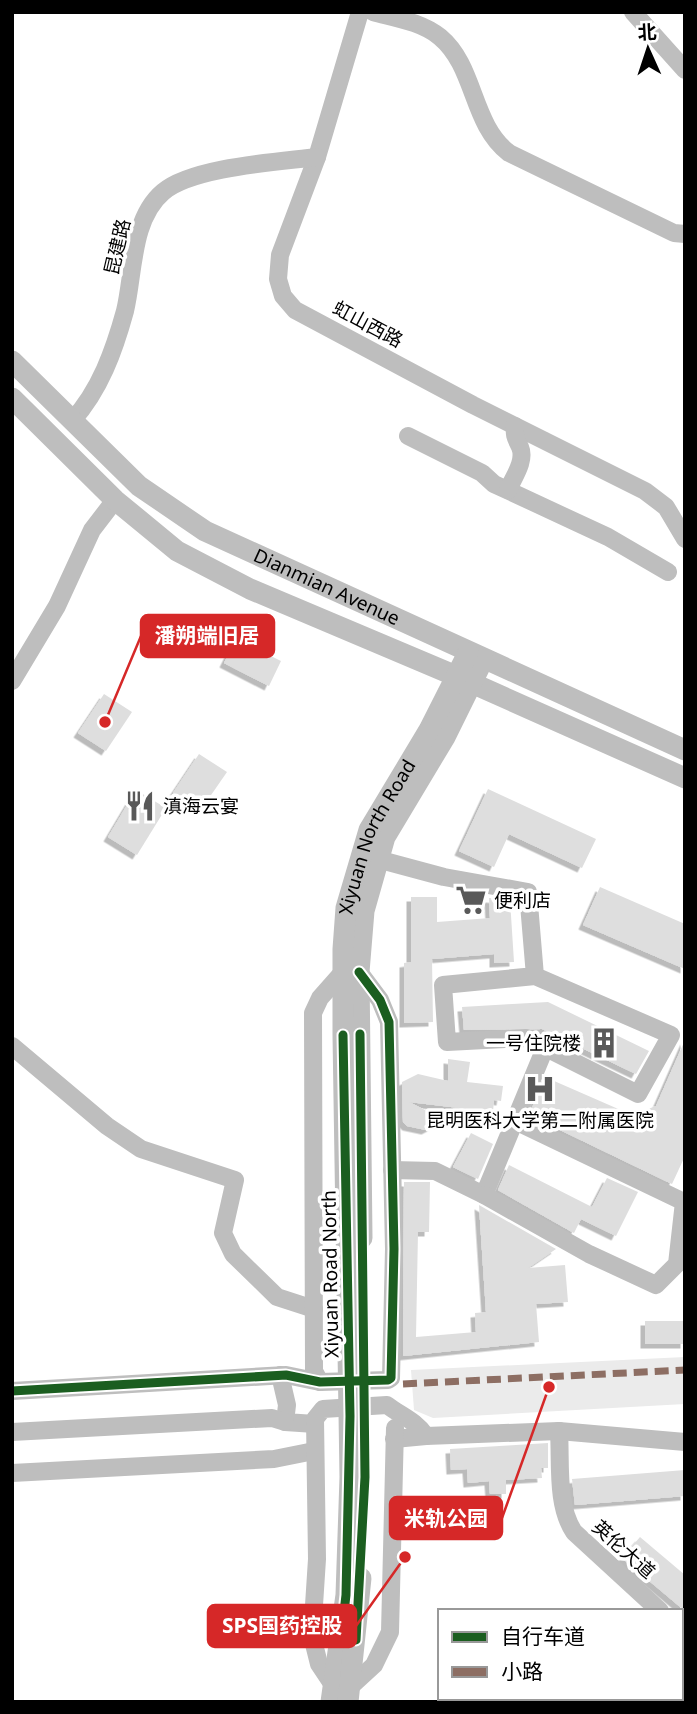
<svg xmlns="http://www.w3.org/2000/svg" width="697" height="1714" viewBox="0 0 697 1714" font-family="'Noto Sans','Noto Sans SC',sans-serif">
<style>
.green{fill:#ebebeb}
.building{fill:#dedede;filter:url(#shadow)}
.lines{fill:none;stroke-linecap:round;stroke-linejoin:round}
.minor{stroke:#bebebe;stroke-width:18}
.major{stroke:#bebebe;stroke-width:21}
.quiet{stroke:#8d6e63;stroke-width:7;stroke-dasharray:14 7;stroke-linecap:butt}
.cycleway-casing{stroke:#fff;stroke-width:13}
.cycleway{stroke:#1b5e20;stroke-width:9}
.labels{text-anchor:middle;stroke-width:7;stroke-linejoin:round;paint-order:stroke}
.street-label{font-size:19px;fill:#000;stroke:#fff}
.poi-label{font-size:19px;fill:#000;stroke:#fff;text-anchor:start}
.leader{fill:none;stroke:#d62828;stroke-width:2.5}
.callout-dot{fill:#d62828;stroke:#fff;stroke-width:2.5}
.callout{fill:#d62828;stroke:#d62828;stroke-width:2.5}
.callout-label{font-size:21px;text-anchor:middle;font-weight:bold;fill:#fff}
</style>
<defs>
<filter id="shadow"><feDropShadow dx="-4.5" dy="4.5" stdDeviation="0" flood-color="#0004"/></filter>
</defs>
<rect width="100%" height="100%" fill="#fff"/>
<path class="green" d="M685,1357V1404L433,1418L414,1410L411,1370Z"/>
<g class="building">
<path d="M236,639L281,661L269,686L224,663Z"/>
<path d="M104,694L132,712L106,751L78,733Z"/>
<path d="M199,754L227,772L200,811L173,793Z"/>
<path d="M488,789L596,839L582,868L509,834L494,867L459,851Z"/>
<path d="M136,790L166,808L137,855L108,837Z"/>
<path d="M600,887L685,924V969L583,925Z"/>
<path d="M411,897H437V922L490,918L489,898L510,900L514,962L494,963V954L432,959L433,1022L404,1023V963L411,962Z"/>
<path d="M548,1002L649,1051L636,1074L542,1029L464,1030L462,1007Z"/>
<path d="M685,1040V1156L672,1184L529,1115L545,1077L632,1115L656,1106Z"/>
<path d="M448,1059L470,1062L467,1082L503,1086L501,1101L494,1100L493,1112L409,1102L445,1120L426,1130L407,1126L403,1122L402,1082L418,1074L448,1081Z"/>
<path d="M471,1133L493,1144L478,1179L453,1167Z"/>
<path d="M509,1165L592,1207L607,1178L638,1192L616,1236L581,1219L574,1233L498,1190Z"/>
<path d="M404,1182H430L429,1232H418L416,1337L476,1332L475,1313L486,1312L479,1205L556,1249L528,1268L565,1265L568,1302L536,1304L539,1342L403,1356Z"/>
<rect x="645" y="1321" width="40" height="23"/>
<path d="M548,1443V1468H541L542,1478L506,1480V1494H490L489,1481L468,1483L467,1469L451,1470L450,1449Z"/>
<path d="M685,1470V1496L575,1505L572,1479Z"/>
<path d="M640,1537L685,1575V1611L622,1558Z"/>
</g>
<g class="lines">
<g class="minor">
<path d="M360,12L317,157L280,255L278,279L283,296L295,310L473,405L645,491L666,507L685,539"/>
<path d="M373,12C395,18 422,22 440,37C476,67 471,124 509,153L674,233L685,234"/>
<path d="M633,12L685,70"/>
<path d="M72,421C100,390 114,351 125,311C134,274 131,219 163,192C192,167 278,162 317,157"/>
<path d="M408,436L482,473L494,484L608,537L668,572"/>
<path d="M508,490C513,478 526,461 520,447C516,438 514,437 515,426"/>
<path d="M12,681L57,606L92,530L115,500"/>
<path d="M377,859L444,877L528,892L535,976L671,1035L638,1094L526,1038L447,1042L443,985L535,976"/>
<path d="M12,1046L107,1126L141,1149L235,1180L223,1233L233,1254L277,1297L314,1309"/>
<path d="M392,1170L435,1171L484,1195L545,1048"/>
<path d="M484,1195L589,1254L656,1285L677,1264L684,1202L515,1121"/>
<path d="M280,1375L287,1405L285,1422L315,1424"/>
<path d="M320,1382L314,1371L313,1013L320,998L343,972"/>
<path d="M12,1391L286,1375L320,1382L388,1380L391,1378L394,1249L389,1022L380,1000L359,972"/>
<path d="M559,1431C561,1464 556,1505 574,1532L660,1611"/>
<path d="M12,1432L272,1418L285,1422"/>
<path d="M426,1436L559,1431L685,1442"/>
<path d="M12,1473L274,1459L314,1451"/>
<path d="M681,1630L685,1633"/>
<path d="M333,1685L319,1664L312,1636L317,1559L315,1419L323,1409L387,1405C401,1416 415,1420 426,1436L394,1439"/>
<path d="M349,1688L374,1665L390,1632L395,1428"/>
</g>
<g class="major">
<path id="s1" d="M12,361L139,486L205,531L685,750"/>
<path d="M12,398L115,500L177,551L250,589L456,676L685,778"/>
<path d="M362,1238L359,972L364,911L385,837L445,737L483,660"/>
<path id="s2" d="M331,1702L346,1595L350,1477L343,1035V949L346,908L369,830L429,730L468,653"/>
<path d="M348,1702L361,1578"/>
</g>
<path class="quiet" d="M403,1384L685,1370"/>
<g class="cycleway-casing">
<g id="cycleway">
<path d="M12,1391L286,1375L320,1382L388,1380L391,1378L394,1249L389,1022L380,1000L359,972"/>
<path d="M341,1638L346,1595L350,1416L343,1035"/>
<path d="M356,1640L365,1477L360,1034"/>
</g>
</g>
<use href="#cycleway" class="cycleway"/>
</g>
<defs>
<g id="restaurant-bare" transform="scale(2.415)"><path d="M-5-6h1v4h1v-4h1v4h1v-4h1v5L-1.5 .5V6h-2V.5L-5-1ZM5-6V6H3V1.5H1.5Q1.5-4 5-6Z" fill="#595959" stroke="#fff" stroke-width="2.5" paint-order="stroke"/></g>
<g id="supermarket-bare" transform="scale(2.415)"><path d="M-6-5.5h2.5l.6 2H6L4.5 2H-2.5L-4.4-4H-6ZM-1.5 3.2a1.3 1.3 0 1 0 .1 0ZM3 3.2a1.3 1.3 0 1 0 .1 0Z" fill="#595959" stroke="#fff" stroke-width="2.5" paint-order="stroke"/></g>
<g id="building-bare" transform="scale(2.415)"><path d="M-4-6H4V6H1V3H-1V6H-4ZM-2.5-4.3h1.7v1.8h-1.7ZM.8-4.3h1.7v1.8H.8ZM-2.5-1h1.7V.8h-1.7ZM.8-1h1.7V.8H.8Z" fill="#595959" stroke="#fff" stroke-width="2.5" paint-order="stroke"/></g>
<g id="hospital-bare" transform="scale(2.415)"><path d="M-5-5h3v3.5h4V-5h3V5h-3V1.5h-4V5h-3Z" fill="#595959" stroke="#fff" stroke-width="2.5" paint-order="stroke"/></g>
</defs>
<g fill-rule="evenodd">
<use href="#restaurant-bare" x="140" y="806"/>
<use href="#supermarket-bare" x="471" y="900"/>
<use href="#building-bare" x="604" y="1043"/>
<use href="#hospital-bare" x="540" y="1089"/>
</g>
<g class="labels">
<g class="street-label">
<text transform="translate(117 247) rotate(-77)" y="7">昆建路</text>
<text transform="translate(368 324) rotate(28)" y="7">虹山西路</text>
<text dy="7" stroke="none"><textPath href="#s1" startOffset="392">Dianmian Avenue</textPath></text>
<text dy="7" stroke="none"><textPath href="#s2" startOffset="873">Xiyuan North Road</textPath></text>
<text transform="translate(330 1274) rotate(-91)" y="7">Xiyuan Road North</text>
<text transform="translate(624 1549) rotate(42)" y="7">英伦大道</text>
</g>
<g class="poi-label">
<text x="163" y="813">滇海云宴</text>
<text x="494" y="907">便利店</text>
<text x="581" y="1050" text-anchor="end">一号住院楼</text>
<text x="540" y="1127" text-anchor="middle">昆明医科大学第二附属医院</text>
</g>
</g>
<path class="leader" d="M105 722L141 636M549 1387L502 1518M405 1557L356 1626"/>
<g class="callout-dot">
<circle cx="105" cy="722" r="7"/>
<circle cx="549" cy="1387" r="7"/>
<circle cx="405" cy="1557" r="7"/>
</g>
<g class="callout">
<rect x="141" y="615" width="133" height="42" rx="7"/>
<rect x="390" y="1497" width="112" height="42" rx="7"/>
<rect x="208" y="1605" width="148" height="42" rx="7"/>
</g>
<g class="callout-label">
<text x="207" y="643">潘朔端旧居</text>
<text x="446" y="1526">米轨公园</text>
<text x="282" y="1633">SPS国药控股</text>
</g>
<rect width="697" height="1714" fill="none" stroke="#000000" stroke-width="28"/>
<rect x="438" y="1609" width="245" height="91" fill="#ffffff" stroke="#999999" stroke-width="2"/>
<rect x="452" y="1632" width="35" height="10" fill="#1b5e20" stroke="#999999" stroke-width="2"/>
<text x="501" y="1644" font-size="21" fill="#000000">自行车道</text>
<rect x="452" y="1667" width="35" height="10" fill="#8d6e63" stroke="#999999" stroke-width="2"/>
<text x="501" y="1679" font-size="21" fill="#000000">小路</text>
<g transform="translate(648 49) rotate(357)" stroke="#ffffff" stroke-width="5" paint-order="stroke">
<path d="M0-5L12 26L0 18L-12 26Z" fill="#000000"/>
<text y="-10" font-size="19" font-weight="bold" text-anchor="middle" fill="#000000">北</text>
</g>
</svg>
